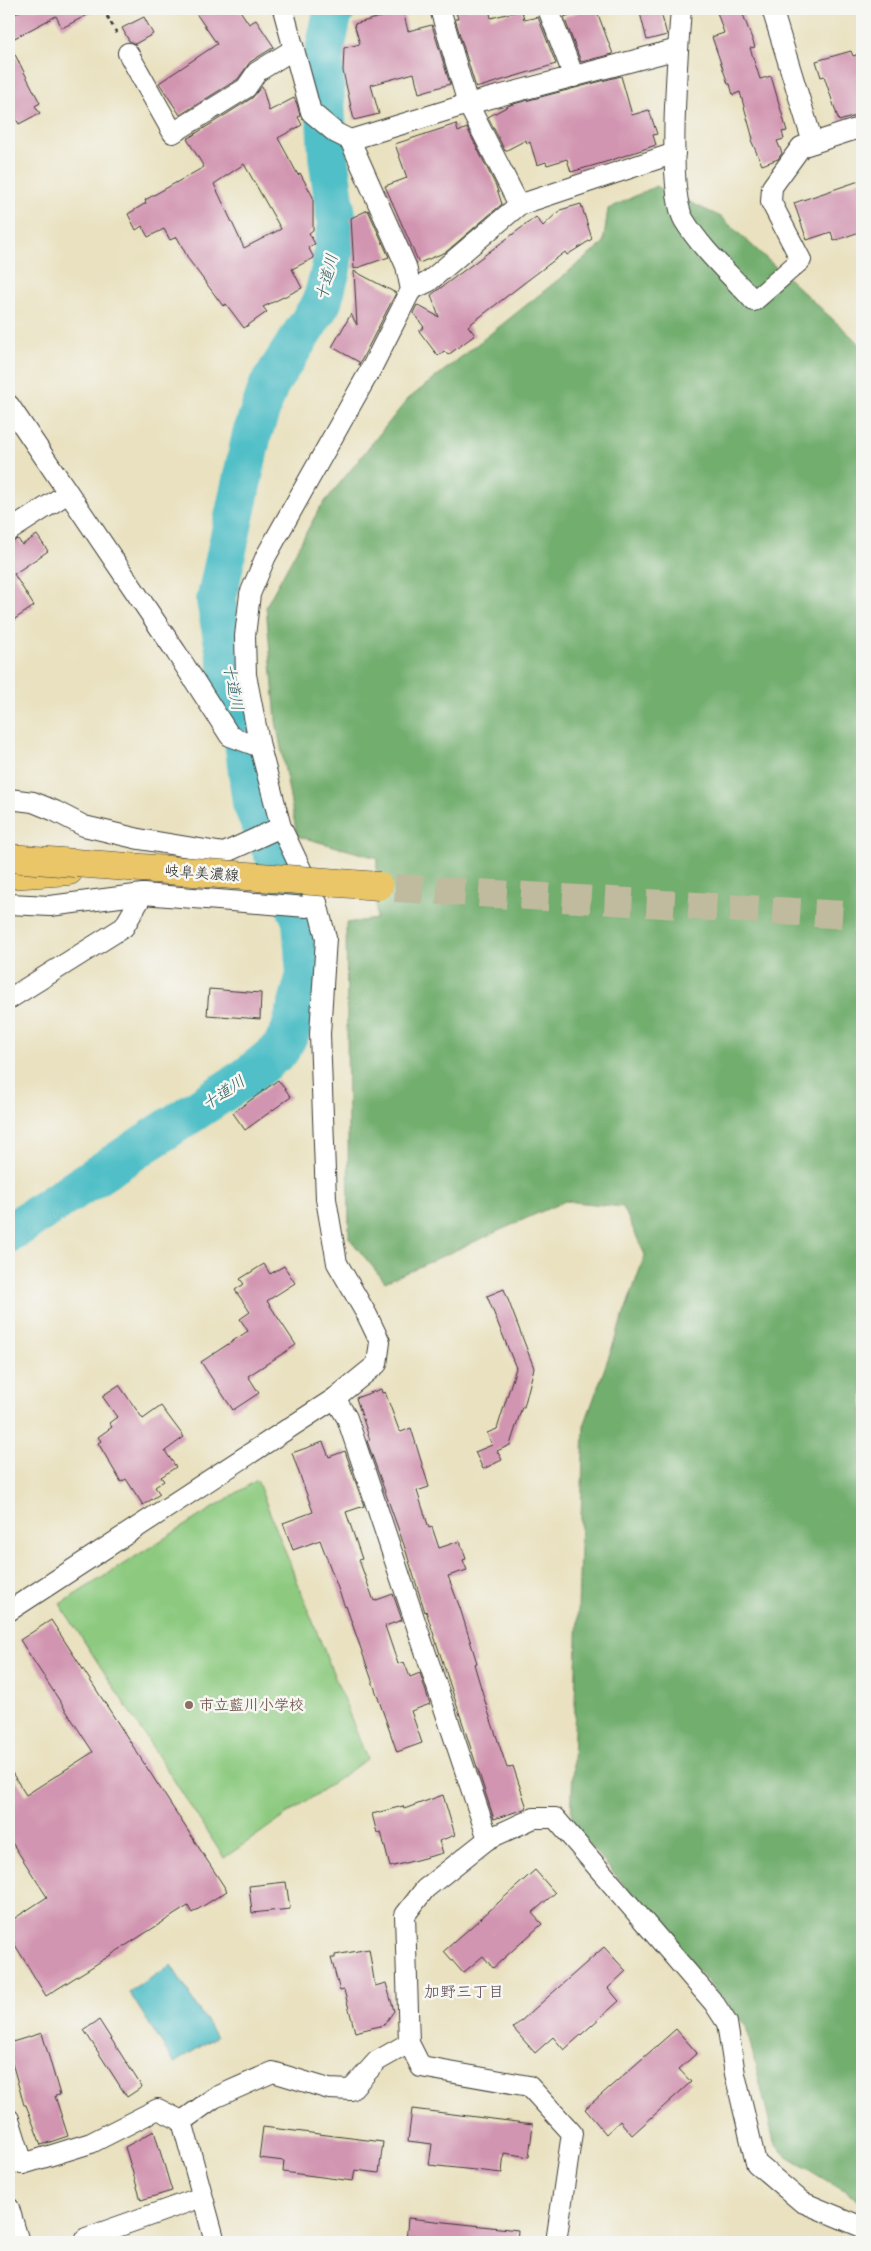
<svg xmlns="http://www.w3.org/2000/svg" width="871" height="2251" viewBox="0 0 871 2251" font-family="Sriracha,'Klee One',sans-serif">
<style>
.green{fill:#8dca80;stroke:#54734e}
.forest{fill:#72ae6e;stroke:#476545}
.water{fill:#51bfc7;stroke:#366e72}
.lines{fill:none;stroke-linecap:round;stroke-linejoin:round}
.river{stroke:#51bfc7;stroke-width:40}
.building{fill:#d295b1;fill-rule:evenodd}
.primary-tunnel{stroke:#c0ba9e;stroke-width:28;stroke-dasharray:28 14;stroke-linecap:butt}
.minor-casing{stroke:#3b3a34;stroke-width:22}
.primary-casing{stroke:#3b3a34;stroke-width:29}
.path{stroke:#3b3a34;stroke-width:3;stroke-dasharray:4 4;stroke-linecap:butt}
.minor{stroke:#fff;stroke-width:20}
.primary{stroke:#eac669;stroke-width:28}
.primary-bridge-casing{stroke:#3b3a34;stroke-width:29;stroke-linecap:butt}
.primary-bridge{stroke:#eac669;stroke-width:28}
.education-dot{fill:#8d6e63;stroke:#f6f6f2;stroke-width:2}
.labels{text-anchor:middle;stroke-width:5;stroke-linejoin:round;paint-order:stroke}
.street-label{font-size:15px;fill:#1c1c1c;stroke:#f6f6f2}
.education-label{font-size:15px;font-weight:bold;fill:#785e54;stroke:#f6f6f2;text-anchor:start}
.water-label{font-size:16px;font-style:italic;fill:#315d60;stroke:#f6f6f2}
.neighbourhood-label{font-size:16px;fill:#5c4650;stroke:#f6f6f2}
</style>
<rect width="100%" height="100%" fill="#f6f6f2"/>
<filter id="ink" filterUnits="userSpaceOnUse"><feTurbulence type="fractalNoise" baseFrequency=".02" numOctaves="2"/><feDisplacementMap in="SourceGraphic" scale="10" xChannelSelector="R" yChannelSelector="G"/><feConvolveMatrix kernelMatrix="1 2 1 2 8 2 1 2 1" color-interpolation-filters="sRGB"/></filter>
<filter id="wash" filterUnits="userSpaceOnUse"><feTurbulence type="fractalNoise" baseFrequency=".0096" numOctaves="4" result="noise"/><feDisplacementMap in="SourceGraphic" scale="20" xChannelSelector="R" yChannelSelector="G"/><feGaussianBlur stdDeviation="1.12" result="paint"/><feColorMatrix in="noise" values="0 0 0 0 0 0 0 0 0 0 0 0 0 0 0 0 0 1.4 0 .05"/><feComposite in="paint" operator="in"/></filter>
<g filter="url(#wash)">
<rect width="100%" height="100%" fill="#e9e1bf"/>
<path class="green" d="M257,1480L367,1759L224,1858L60,1604Z"/>
<path class="forest" d="M656,186L721,217L862,346V2202L786,2156L774,2142L746,2026L571,1824L584,1426L645,1255L623,1207L565,1201L385,1282L349,1238L346,923L376,919L377,858L297,836L276,721L266,606L319,509L407,400L603,244L608,209Z"/>
<path class="water" d="M171,1965L216,2037L174,2063L129,1992Z"/>
<g class="lines">
<path class="river" d="M9,1233L245,1078L280,1050L290,1032L306,975L302,921L252,803L242,726L238,718L216,601L252,434L269,385L322,302L331,269L337,223L328,156L323,59L332,16L336,9"/>
</g>
<g id="blocks">
<g class="building">
<path d="M24,9H99L62,28L56,16L9,41V17Z"/>
<path d="M193,9H239L249,24L256,20L274,47L250,62L238,79L180,115L159,83L217,44Z"/>
<path d="M455,9H489L491,18L522,10L524,20L538,17L556,64L476,88L455,19H458Z"/>
<path d="M586,9H596L613,54L581,62L564,17Z"/>
<path d="M639,9H660L667,35L647,40Z"/>
<path d="M716,9H741L755,47L750,48L760,79L771,76L787,131L782,132L784,139L777,141L782,153L778,159L762,165L751,140L753,139L740,92L733,95L730,84H728L712,37L724,33Z"/>
<path d="M403,11L408,31L432,25L450,84L419,93L414,73L371,85L379,114L354,120L343,71L344,48L360,44L354,24Z"/>
<path d="M144,17L153,34L135,44L129,41L122,28Z"/>
<path d="M9,43L40,103L35,106L40,113L19,124L16,119L9,123Z"/>
<path d="M851,51L853,56L862,53V114L839,121L824,76L821,77L816,61Z"/>
<path d="M621,76L632,115L649,110L657,134L653,135L656,145L609,161L571,172L567,159L547,165L546,162L537,165L530,142L527,144L526,140L505,151L488,117L510,105Z"/>
<path d="M262,86L269,111L294,98L297,104L300,116L298,117L302,125L278,138L298,175L300,173L313,197V230L309,233L315,244L308,247L314,258L292,269L302,288L263,307L267,312L244,328L226,304L223,306L189,260L177,237L170,240L164,229L148,237L142,226L136,230L128,214L146,203L145,200L204,167L187,139L252,98ZM244,164L281,229L244,248L214,184Z"/>
<path d="M456,124L458,132L467,128L496,186L502,204L446,252L419,263L385,186L407,178L395,144Z"/>
<path d="M862,180V231L834,241L831,232L807,240L794,203Z"/>
<path d="M581,204L592,239L567,255L565,252L528,280L468,326L475,335L448,355L444,351L438,356L419,331L424,327L413,313L417,305L439,317L431,295L536,217L543,226L560,210Z"/>
<path d="M368,210L389,257L354,269L351,218Z"/>
<path d="M354,271L396,293L359,365V362L332,347L351,314L357,325Z"/>
<path d="M37,535L48,551L14,574L34,606L9,623V543L18,539L22,545Z"/>
<path d="M209,989L261,993L260,1019L207,1015Z"/>
<path d="M278,1080L291,1097L245,1130L233,1113Z"/>
<path d="M264,1264L270,1274L284,1266L295,1283L267,1301L296,1345L248,1376L259,1393L233,1410L201,1362L248,1331L240,1319L250,1312L235,1290L244,1284L240,1279Z"/>
<path d="M504,1289L534,1368L524,1407H522L510,1445L497,1451L502,1460L483,1469L475,1452L492,1445L487,1433L497,1429L516,1368L487,1296Z"/>
<path d="M119,1385L143,1419L161,1406L184,1437L165,1451L176,1467L161,1477L164,1481L155,1487L160,1494L143,1505L126,1479L121,1482L98,1443L101,1441L98,1437L112,1427L109,1423L117,1417L102,1396Z"/>
<path d="M381,1389L382,1393L385,1392L399,1430L401,1432L411,1428L429,1487L417,1491L429,1528L432,1527L439,1548L460,1541L466,1559L463,1560L467,1570L448,1576L460,1608L477,1663L474,1664L487,1708L507,1768L513,1766L527,1808L494,1819L426,1611L425,1612L404,1545L367,1441L370,1440L356,1398Z"/>
<path d="M323,1442L329,1457L345,1451L364,1506L346,1512L362,1559L359,1560L374,1601L393,1594L402,1620L385,1626L398,1664L404,1662L410,1677L420,1673L430,1704L411,1711L422,1743L397,1752L346,1606L345,1607L320,1540L293,1550L283,1523L313,1512L292,1453Z"/>
<path d="M51,1620L227,1891L192,1913L188,1906L46,1996L9,1935V1922L47,1897L9,1838V1768L26,1795L93,1752L20,1640Z"/>
<path d="M443,1795L455,1835L439,1841L443,1853L390,1867L381,1832L377,1833L372,1814L403,1806L404,1809Z"/>
<path d="M535,1870L555,1893L532,1913L542,1924L493,1968L483,1956L463,1973L444,1951Z"/>
<path d="M286,1882L290,1909L252,1913L249,1886Z"/>
<path d="M604,1947L626,1971L608,1988L619,2001L564,2050L553,2037L535,2053L513,2028Z"/>
<path d="M369,1949L375,1986L386,1983L394,2011L384,2025L355,2032L344,1990L340,1991L331,1958H335V1955Z"/>
<path d="M99,2020L142,2087L127,2097L84,2030Z"/>
<path d="M676,2029L697,2053L679,2069L691,2082L632,2135L620,2121L606,2134L585,2109Z"/>
<path d="M42,2033L60,2095L55,2096L68,2136L41,2145L26,2105H24L9,2052V2043Z"/>
<path d="M412,2109L533,2124L529,2157L504,2153L502,2173L429,2165L432,2144L408,2141Z"/>
<path d="M263,2127L383,2142L379,2173L355,2170L353,2181L283,2172L284,2161L259,2158Z"/>
<path d="M154,2131L172,2191L141,2200L125,2147Z"/>
<path d="M408,2218L518,2230L517,2242H406Z"/>
</g>
</g>
</g>
<g filter="url(#ink)">
<use href="#blocks" fill-opacity="0" stroke="#3b3a34" stroke-width="1"/>
<g class="lines">
<path class="primary-tunnel" d="M395,888L862,916"/>
<g class="minor-casing">
<g id="minor">
<path d="M440,9L468,104L519,205"/>
<path d="M548,9L574,77"/>
<path d="M681,9C678,50 666,190 684,220C702,250 731,275 754,301L801,260L771,202L772,187L801,147L862,127"/>
<path d="M772,9L813,143"/>
<path d="M128,53L173,133L246,88L257,72L294,49"/>
<path d="M350,140L468,104L678,49"/>
<path d="M411,290L428,282L519,205L675,153"/>
<path d="M9,405L176,652L230,736L260,747"/>
<path d="M9,531L68,493"/>
<path d="M9,799L33,802L55,811L84,826L139,839L224,853"/>
<path d="M214,860L224,853L281,827"/>
<path d="M9,904L50,906L143,894L307,907L317,903"/>
<path d="M9,999L124,927L143,894"/>
<path d="M335,1398L347,1418L488,1839"/>
<path d="M9,1611L335,1398L377,1364L380,1342L367,1315L337,1263L326,1199L320,1034L326,938L317,903L281,827L260,747L246,675L245,636L250,594L266,556L372,367L411,290L406,266L350,140L336,133L311,112L283,9"/>
<path d="M9,2119L23,2164"/>
<path d="M182,2121L214,2098L273,2072L329,2089L351,2090L377,2061L409,2043"/>
<path d="M9,2161L23,2164L91,2143L158,2109L182,2121L215,2242"/>
<path d="M9,2208L19,2242"/>
<path d="M88,2242L86,2238L202,2197"/>
<path d="M556,2242L572,2133L529,2086L421,2067L409,2043L405,1915L425,1889L488,1839L534,1818H555L714,2003L727,2023L735,2074L756,2163L802,2202L862,2227"/>
</g>
</g>
<g class="primary-casing">
<path id="primary" d="M9,875L69,871"/>
</g>
<path class="path" d="M103,9L118,35"/>
<use href="#minor" class="minor"/>
<use href="#primary" class="primary"/>
<g class="primary-bridge-casing">
<path id="primary-bridge" d="M9,858L379,886"/>
</g>
<use href="#primary-bridge" class="primary-bridge"/>
</g>
</g>
<circle class="education-dot" cx="189" cy="1705" r="5"/>
<g class="labels">
<g class="street-label">
<text transform="translate(202 873) rotate(4)" y="5">岐阜美濃線</text>
</g>
<g class="education-label">
<text x="199" y="1710">市立藍川小学校</text>
</g>
<g class="water-label">
<text transform="translate(326 277) rotate(-76)" y="6">十道川</text>
<text transform="translate(234 687) rotate(78)" y="6">十道川</text>
<text transform="translate(223 1092) rotate(-34)" y="6">十道川</text>
</g>
<g class="neighbourhood-label">
<text x="464" y="1997">加野三丁目</text>
</g>
</g>
<rect width="871" height="2251" fill="none" stroke="#f6f6f2" stroke-width="30"/>
</svg>
